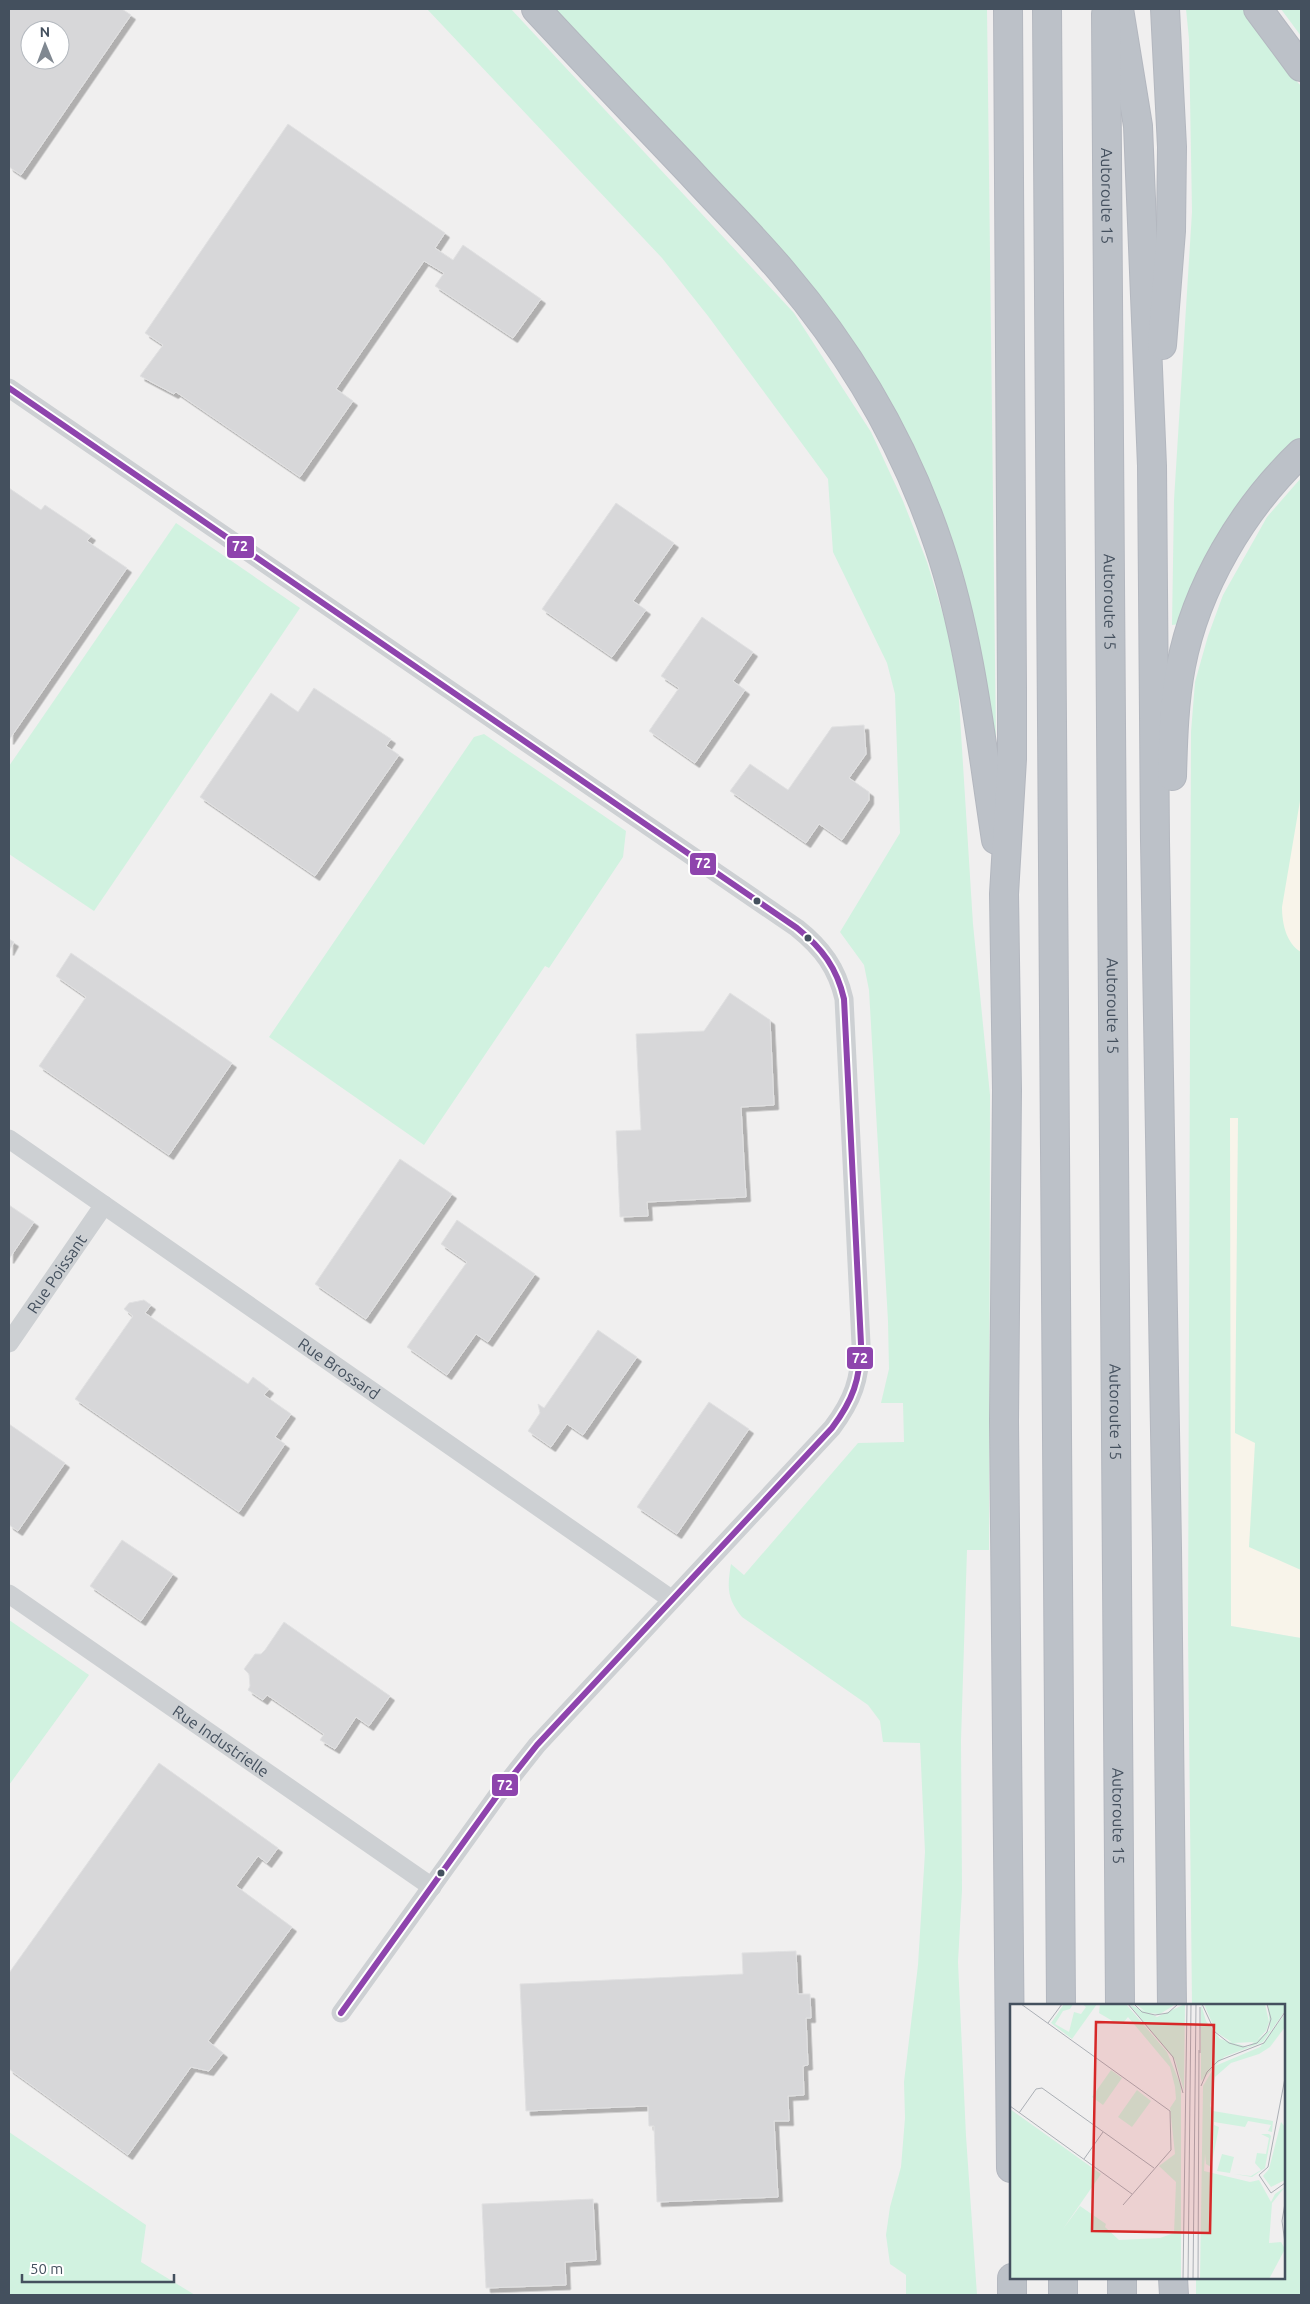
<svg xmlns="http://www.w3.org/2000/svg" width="1310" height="2304" viewBox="0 0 1310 2304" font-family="Ubuntu,sans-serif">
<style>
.commercial{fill:#f8f4ea}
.green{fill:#d1f2e0}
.building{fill:#d7d7d9;stroke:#e1e1e2;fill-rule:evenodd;filter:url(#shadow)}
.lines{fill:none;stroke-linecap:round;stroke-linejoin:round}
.motorway-casing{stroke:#b3b7bf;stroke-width:30}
.minor{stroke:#cdd0d3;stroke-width:19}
.motorway{stroke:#bcc1c8;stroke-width:28}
.bus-1-casing{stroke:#fff;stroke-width:10}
.bus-1{stroke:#8e44ad;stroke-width:6}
.bus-dot{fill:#44505e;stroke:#fff;stroke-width:2}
.labels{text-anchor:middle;stroke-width:5;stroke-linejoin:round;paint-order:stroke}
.street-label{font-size:16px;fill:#44505e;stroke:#fff}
.inset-road{fill:none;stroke:#abafb5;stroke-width:1}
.view{fill:#d62828;fill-opacity:0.15;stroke:#d62828;stroke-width:2.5}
.inset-edge{fill:none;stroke:#44505e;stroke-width:2.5}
.line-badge{stroke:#fff;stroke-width:2}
.badge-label{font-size:14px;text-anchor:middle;font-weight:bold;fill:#fff}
</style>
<defs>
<filter id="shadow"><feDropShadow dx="4.5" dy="4.5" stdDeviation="0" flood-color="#0004"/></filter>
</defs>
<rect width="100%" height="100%" fill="#f0efef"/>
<path class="commercial" d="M1301,614V1638L1231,1626L1230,1432V1117Z"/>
<g class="green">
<path d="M427,9H511L794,313L871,432L903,501L927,562L946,624L958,685L973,924L990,1095L989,1550H967L961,1740L962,1890L958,1962L966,2136L977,2295H906V2275L890,2264L886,2235L890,2207L901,2167L905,2118L904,2082L918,1965L925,1852L920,1743L883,1742L880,1721L868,1705L742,1617C727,1599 727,1588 731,1564L744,1575L858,1443L904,1442L903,1403H881L889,1369L888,1321L869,990L864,965L840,932L900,833L895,694L887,663L833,552L828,479L708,316L662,258Z"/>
<path d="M553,9H987L996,742H992L917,459Z"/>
<path d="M1186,9H1243L1288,72L1301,86V437L1269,468L1181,624L1172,625L1174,500L1192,212L1189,39Z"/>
<path d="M1281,9H1301V36Z"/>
<path d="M1301,478V795L1282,907C1282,923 1286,943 1301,952V1570L1249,1547L1255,1443L1235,1433L1238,1118H1230L1231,1626L1301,1638V2295H1196V2278H1284V2005H1192L1188,1632L1191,732L1195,682L1208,636L1223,595L1267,517Z"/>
<path d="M176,523L300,608L94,911L9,854V766Z"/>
<path d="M484,734L626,831L623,857L549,968L545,966L424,1145L269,1037L474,737Z"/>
<path d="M9,1620L89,1675L9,1785Z"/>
<path d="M9,2132L146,2225L141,2262L195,2295H9Z"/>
</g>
<g class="building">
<path d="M9,9H122L131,15L21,175L9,167ZM30,30H60V60H30Z"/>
<path d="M288,124L445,233L435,248L453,260L463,245L541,299L513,338L435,286L444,273L424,261L336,389L353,401L300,477L176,392L174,394L140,376L163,345L145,333Z"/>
<path d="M9,488L41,510L45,505L91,536L87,541L127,568L9,740Z"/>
<path d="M616,503L674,543L633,601L646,610L612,657L542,609Z"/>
<path d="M702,617L753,652L733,681L745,690L695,763L649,731L679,688L661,676Z"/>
<path d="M314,688L391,739L386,746L399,755L315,876L200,797L271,693L298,712Z"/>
<path d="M864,725L866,754L849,778L869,792V800L842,840L819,824L806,843L730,791L750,764L788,790L832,727Z"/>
<path d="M9,939L14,942L9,951Z"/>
<path d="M71,953L232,1063L169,1155L39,1066L86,997L56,976Z"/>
<path d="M730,993L770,1020L774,1105L741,1107L746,1197L647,1202L648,1216L620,1217L616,1131L641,1130L636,1034L704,1031Z"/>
<path d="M400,1159L452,1194L366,1319L315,1284Z"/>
<path d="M9,1205L34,1222L9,1259Z"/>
<path d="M457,1220L535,1274L488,1342L476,1334L447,1375L407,1347L467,1262L441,1244Z"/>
<path d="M144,1300L151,1305L145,1313L248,1384L253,1377L269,1389L264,1395L291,1414L275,1437L285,1444L239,1512L75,1399L133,1316L124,1309L129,1303Z"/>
<path d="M598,1330L637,1357L583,1435L567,1424L551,1447L528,1431L540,1413L538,1404L544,1408Z"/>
<path d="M709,1402L749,1429L677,1534L637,1507Z"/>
<path d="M9,1424L65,1463L18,1531L9,1525Z"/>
<path d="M122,1540L173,1574L141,1621L90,1586Z"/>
<path d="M284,1622L390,1696L369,1726L356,1717L335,1749L320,1740L324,1734L267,1695L263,1700L248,1690L250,1686L249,1674L244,1669L255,1654H261L265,1650Z"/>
<path d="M159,1763L278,1848L267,1863L258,1856L236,1886L292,1927L208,2041L223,2053L209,2071L191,2067L128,2155L9,2069V1973Z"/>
<path d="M796,1951L798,1994H810L811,2018H806L808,2065L803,2066L804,2095L788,2096L789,2121H774L778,2197L657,2202L654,2126H649L648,2106L526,2111L520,1984L743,1974L742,1953Z"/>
<path d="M593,2199L596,2260L565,2262L566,2285L486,2288L482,2204Z"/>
</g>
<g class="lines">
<g class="motorway-casing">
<g id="motorway">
<path d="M536,9C587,64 639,118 691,173C722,207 755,239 784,274C852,354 906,447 939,546C971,641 981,742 996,840"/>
<path d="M1008,9L1012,689V759L1004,894L1007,1090L1004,1421L1011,2168"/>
<path d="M1047,9L1061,2005"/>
<path d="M1119,9L1138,126L1152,466L1155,841L1167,1548L1172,2005"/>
<path d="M1258,9L1301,67"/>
<path id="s4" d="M1106,14L1120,2005"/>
<path d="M1162,345L1171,231L1172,147L1165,9"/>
<path d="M1172,776C1173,739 1174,702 1181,666C1196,587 1243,508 1301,453"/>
<path d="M1012,2278V2295"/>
<path d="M1063,2278V2295"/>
<path d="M1122,2278V2295"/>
<path d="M1173,2278L1174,2295"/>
</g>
</g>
<g class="minor">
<path d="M9,388L797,928C822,948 837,968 844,999L861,1344C860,1380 853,1400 832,1428L537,1745L499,1793L341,2013"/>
<path id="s1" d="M9,1139L671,1599"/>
<path id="s2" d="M9,1343L104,1205"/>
<path id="s3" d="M9,1594L432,1887"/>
</g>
<use href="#motorway" class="motorway"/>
<g class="bus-1-casing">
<path id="bus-1" d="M9,388L797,928C822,948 837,968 844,999L861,1344C860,1380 853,1400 832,1428L537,1745L499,1793L341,2013"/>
</g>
<use href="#bus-1" class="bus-1"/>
</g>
<g class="bus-dot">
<circle cx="757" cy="901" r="4.5"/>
<circle cx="808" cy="938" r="4.5"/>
<circle cx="441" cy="1873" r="4.5"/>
</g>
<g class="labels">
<g class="street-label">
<text dy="6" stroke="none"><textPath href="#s4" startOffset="182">Autoroute 15</textPath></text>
<text dy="6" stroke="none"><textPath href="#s4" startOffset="588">Autoroute 15</textPath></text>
<text dy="6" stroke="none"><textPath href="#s4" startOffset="992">Autoroute 15</textPath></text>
<text dy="6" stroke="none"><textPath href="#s2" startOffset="84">Rue Poissant</textPath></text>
<text dy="6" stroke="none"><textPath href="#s1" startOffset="402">Rue Brossard</textPath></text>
<text dy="6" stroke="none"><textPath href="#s4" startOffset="1398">Autoroute 15</textPath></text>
<text dy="6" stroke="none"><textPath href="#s3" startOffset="258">Rue Industrielle</textPath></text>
<text dy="6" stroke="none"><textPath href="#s4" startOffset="1802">Autoroute 15</textPath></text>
</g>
</g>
<g transform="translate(1010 2004)">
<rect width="275" height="275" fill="#f0efef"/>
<path d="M54,0H63L60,5L53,7L45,20L59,28L64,8L71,10L76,3L72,0H87L62,35L41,19ZM90,0H116L157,48L171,82V275H0V105L91,170L53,225L70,202L96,220L95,223L109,236L150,234L164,229L166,178L149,162L165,150L160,104L166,95L165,83L160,63L118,13L113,19H106L89,9ZM119,0L147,13L175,0L174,87L165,56ZM126,0H166L150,10L137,9ZM191,0L196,17L210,35L238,43L260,26L258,0H275V7L253,38L214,53L191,77ZM194,0H255L259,18L256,27L245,38L223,39L206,28ZM275,10V23L260,43L249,50L221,59L205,73L200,102L203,107L263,117L262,128L258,127L261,121L238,117L235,123L204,118V121L209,123L201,163L196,160L195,150L194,167L240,178L249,176L261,198L265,190L275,183L262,199L259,239L271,238L275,245L259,275H190L193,82L205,62L250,43ZM101,66L112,74L93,101L82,93ZM127,86L141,97L122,123L108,113ZM271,118L275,123V176L261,183L253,172L259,165ZM251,130H259L261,132L255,164L242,173L224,170L241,172L251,166L245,159L247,149L256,150L259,134ZM212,150L224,153L220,169L207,167Z" fill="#d1f2e0"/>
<path class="inset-road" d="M11,0L160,107L161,146L113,201M118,0L163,53L173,89M124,0L132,8L145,11L158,9L168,0M192,0L205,28L219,39L233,43L247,39L257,28L261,15L257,0M190,3V49M38,19L52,0M275,74L258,163L249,171L261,189L275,179M191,82L197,68L208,57L254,39L275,8M0,102L122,190M9,109L26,85L32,84L144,164M74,155L93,128M275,199L272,217L275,239M173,275L177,0M178,275L181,0M183,275L186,0M188,275L189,46"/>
<path class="view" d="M86,18L204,21L200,229L82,227Z"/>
<rect width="275" height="275" class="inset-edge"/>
</g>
<g class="line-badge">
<rect x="226" y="535" width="29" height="24" rx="5" fill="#8e44ad"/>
<rect x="689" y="852" width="28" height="24" rx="5" fill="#8e44ad"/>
<rect x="846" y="1346" width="28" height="24" rx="5" fill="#8e44ad"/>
<rect x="491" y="1773" width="28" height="24" rx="5" fill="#8e44ad"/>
</g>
<g class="badge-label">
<text x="240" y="551">72</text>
<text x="703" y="868">72</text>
<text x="860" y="1363">72</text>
<text x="505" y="1790">72</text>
</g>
<rect width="1310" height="2304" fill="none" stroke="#44505e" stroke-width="20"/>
<g transform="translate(45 45) rotate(359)"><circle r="24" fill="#ffffff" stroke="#b4b9bf"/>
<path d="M0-4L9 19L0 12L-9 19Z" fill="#808891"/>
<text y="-8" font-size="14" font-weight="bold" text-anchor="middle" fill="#44505e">N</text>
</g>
<path d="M22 2274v8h152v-8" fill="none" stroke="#44505e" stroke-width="2.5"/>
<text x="30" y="2274" font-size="15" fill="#44505e" stroke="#ffffff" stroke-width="4" paint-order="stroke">50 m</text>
</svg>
